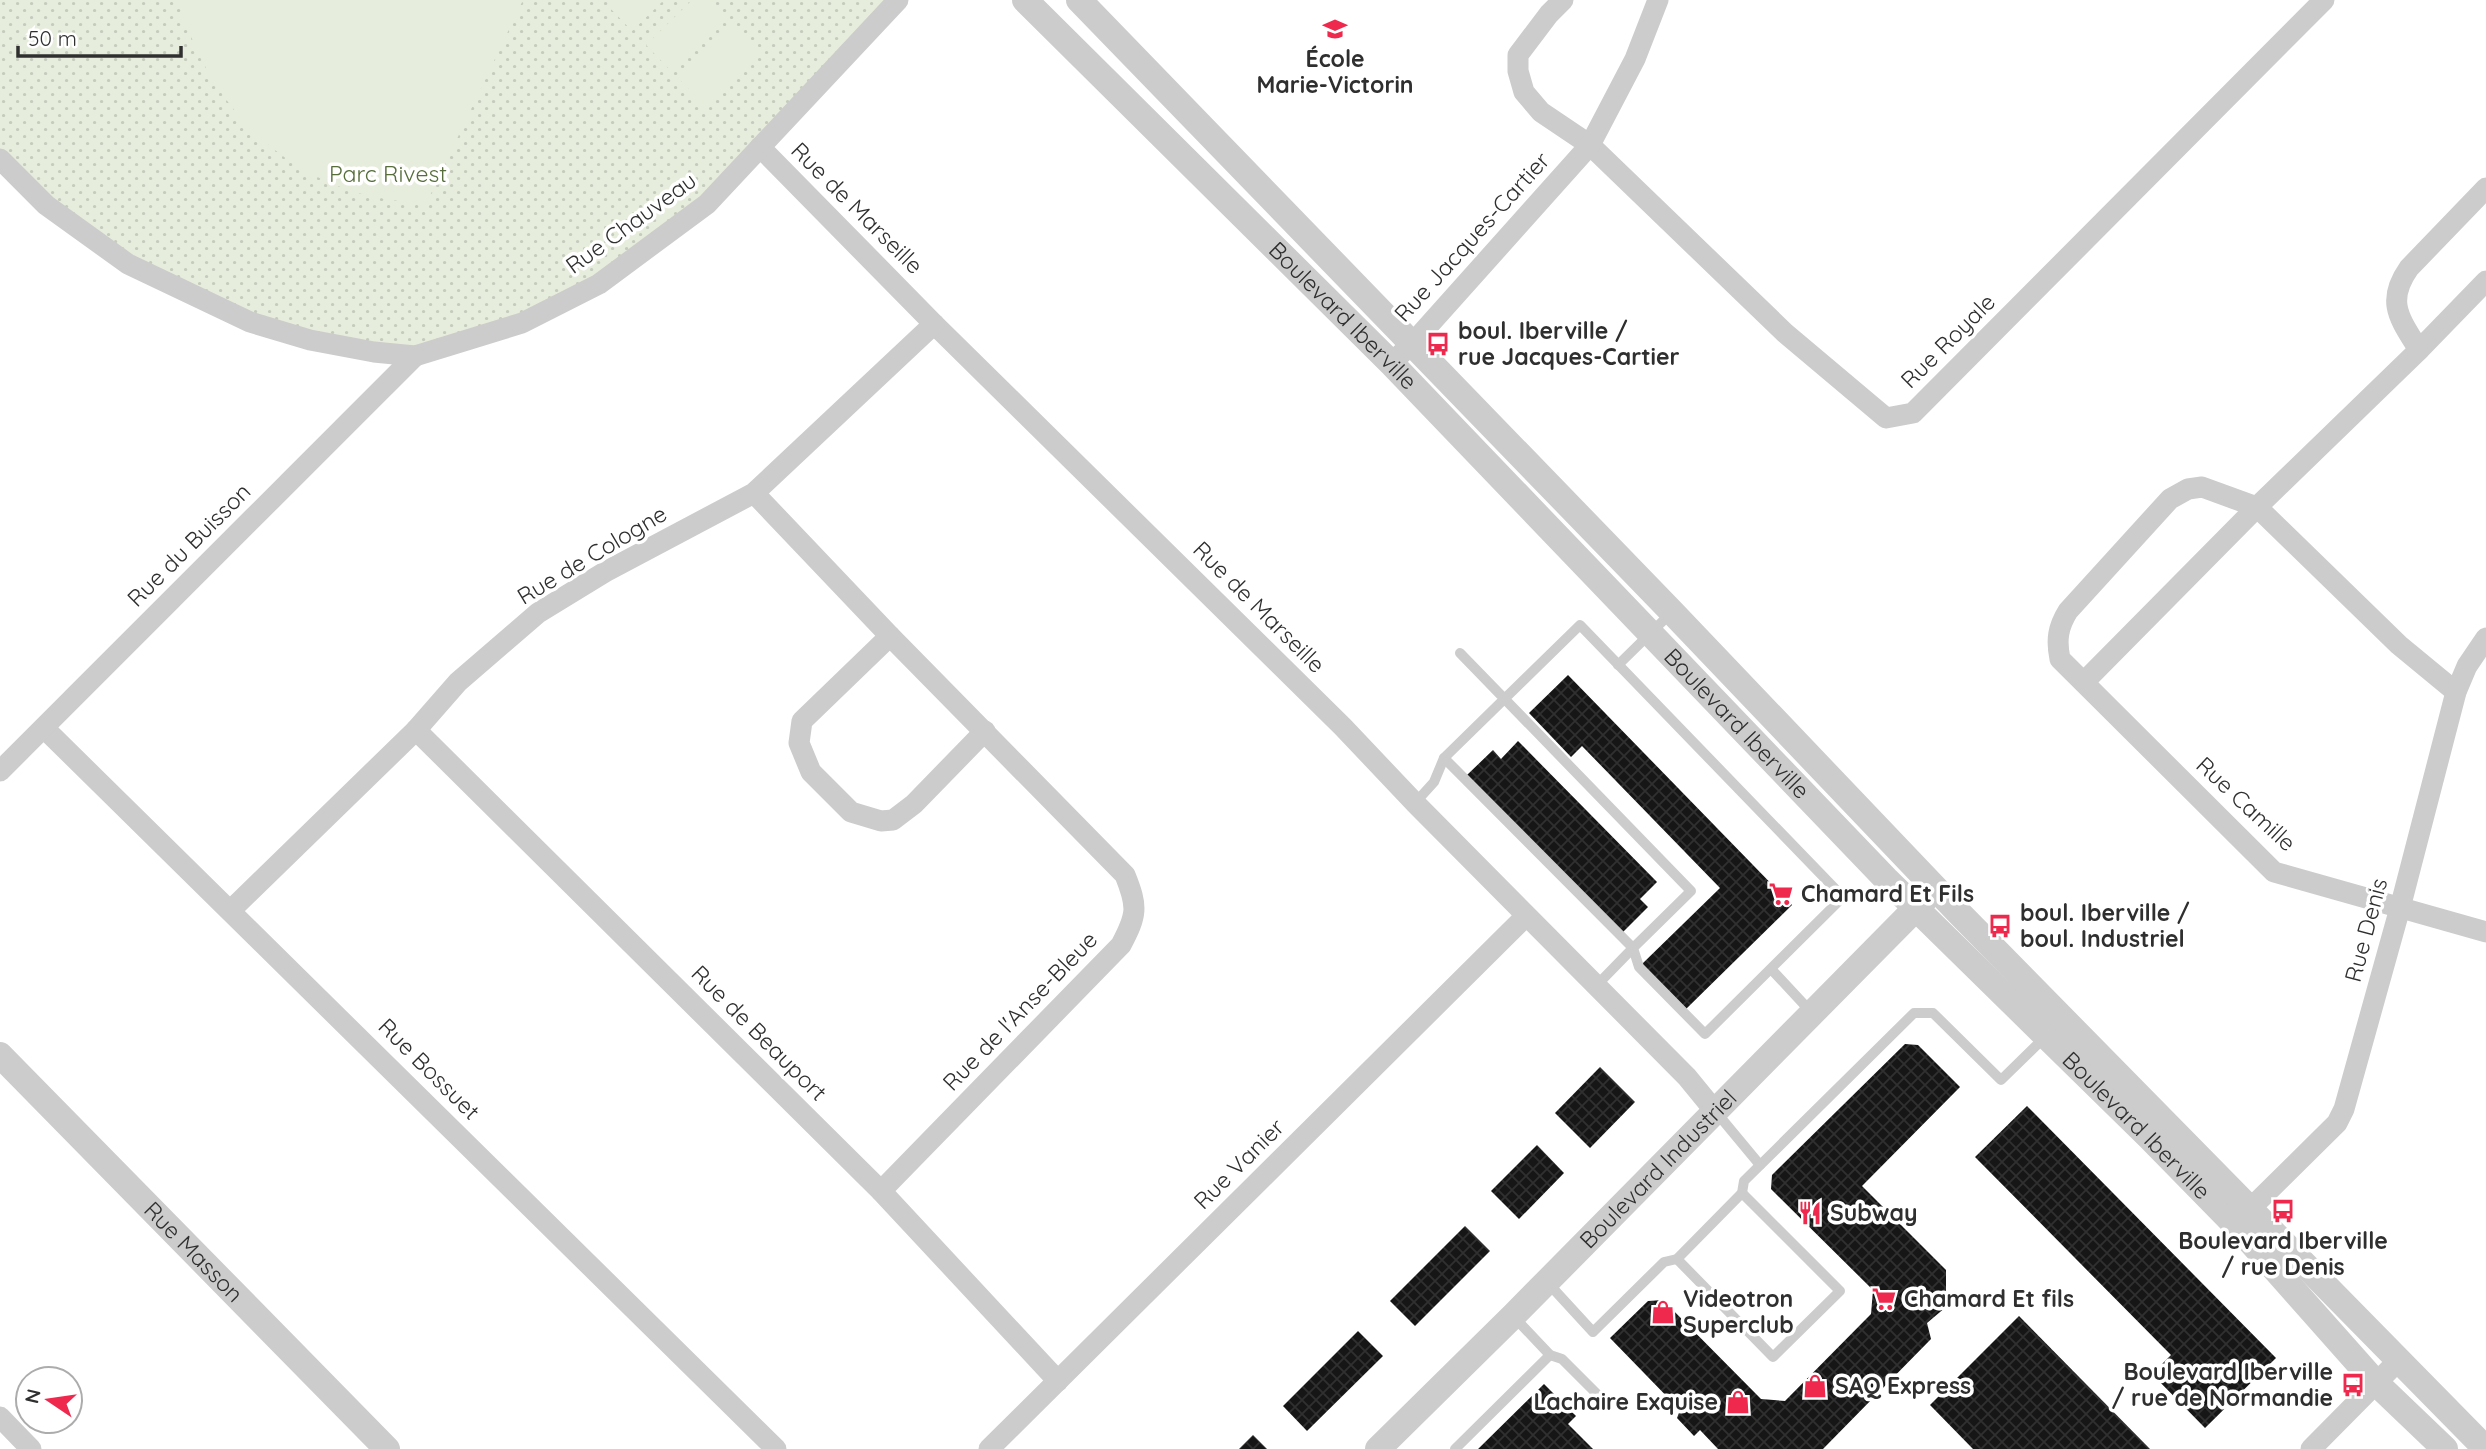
<svg xmlns="http://www.w3.org/2000/svg" width="2486" height="1449" viewBox="0 0 2486 1449" font-family="Quicksand,sans-serif">
<style>
.grass{fill:url(#grass-dots)}
.garden{fill:#e7eddc}
.building{fill:url(#building-cross-hatch)}
.lines{fill:none;stroke-linecap:round;stroke-linejoin:round}
.service{stroke:#ccc;stroke-width:10}
.minor{stroke:#ccc;stroke-width:21}
.tertiary{stroke:#ccc;stroke-width:26}
.labels{text-anchor:middle;stroke-width:7;stroke-linejoin:round;paint-order:stroke}
.poi-label{font-size:23px;font-weight:bold;fill:#2f2f2f;stroke:#fff;text-anchor:start}
.park-label{font-size:23px;fill:#576d3a;stroke:#fff}
.street-label{font-size:23px;fill:#2f2f2f;stroke:#fff}
</style>
<defs>
<pattern id="grass-dots" width="8" height="8" patternUnits="userSpaceOnUse" patternTransform="scale(1.75)"><rect width="8" height="8" fill="#e7eddc"/><path d="M2 2h.1M6 6h.1" fill="none" stroke="#c6ccbd" stroke-width="1.8" stroke-linecap="round"/></pattern>
<pattern id="building-cross-hatch" width="8" height="8" patternUnits="userSpaceOnUse" patternTransform="scale(1.75)"><rect width="8" height="8" fill="#161616"/><path d="M0 0l8 8M0 8l8-8" fill="none" stroke="#303030"/></pattern>
</defs>
<rect width="100%" height="100%" fill="#fff"/>
<path class="grass" d="M0,0H900L706,204L600,285L450,348L375,351L255,324L132,265L0,159Z"/>
<g class="garden">
<path d="M178,0H523L426,204C400,201 376,199 352,191C261,162 204,88 178,0Z"/>
<path d="M613,0H664L632,31L607,5Z"/>
<path d="M692,0H710L726,17L671,71L646,45Z"/>
<path d="M735,25L760,51L704,105L679,79Z"/>
</g>
<g class="building">
<path d="M1568,675L1792,905L1686,1009L1642,964L1720,888L1582,746L1571,757L1529,713Z"/>
<path d="M1518,741L1657,882L1640,899L1648,907L1622,933L1467,775L1493,750L1501,759Z"/>
<path d="M1905,1044L1918,1045L1960,1087L1862,1186L1946,1270V1307L1927,1323L1931,1339L1823,1449H1718L1700,1430L1694,1436L1677,1418L1680,1410L1610,1338L1648,1301L1663,1300L1761,1399L1785,1401L1871,1314L1873,1290L1771,1189L1772,1175Z"/>
<path d="M1600,1067L1635,1102L1590,1148L1555,1113Z"/>
<path d="M2027,1106L2276,1358L2205,1428L2152,1374L2171,1355L1975,1157Z"/>
<path d="M1537,1145L1564,1173L1519,1219L1491,1191Z"/>
<path d="M1465,1226L1490,1251L1415,1326L1390,1301Z"/>
<path d="M2019,1316L2150,1449H1973L1930,1405Z"/>
<path d="M1358,1331L1383,1356L1307,1431L1283,1406Z"/>
<path d="M1544,1384L1576,1416L1568,1424L1593,1449H1478Z"/>
<path d="M1253,1435L1267,1449H1239Z"/>
</g>
<g class="lines">
<g class="service">
<path d="M1618,665L1671,613"/>
<path d="M1444,758L1633,948L1596,986"/>
<path d="M1415,803L1434,782L1444,758L1580,625L1843,897L1705,1034L1639,967L1633,948L1691,891L1460,653"/>
<path d="M1772,970L1812,1013"/>
<path d="M1716,1112L1760,1165"/>
<path d="M1677,1259L1773,1357L1840,1291L1742,1193"/>
<path d="M1548,1283L1593,1332L1664,1262L1677,1259L1742,1193L1744,1181L1914,1013H1933L2001,1080L2046,1036"/>
<path d="M1514,1317L1550,1355L1562,1359L1598,1395"/>
<path d="M1455,1449L1550,1355"/>
</g>
<g class="minor">
<path d="M1563,0L1549,14L1518,55V71L1524,92L1541,112L1590,145L1785,333L1886,418L1913,413L2324,0"/>
<path d="M760,147L934,324L1343,727L1415,803L1687,1077L1714,1110"/>
<path d="M0,159L46,205L128,264L250,322L310,340L374,352L415,356L522,323L599,284L707,204L898,0"/>
<path d="M2419,350C2400,319 2385,302 2409,268L2486,188"/>
<path d="M1391,363L1412,344L1590,145L1635,59L1658,0"/>
<path d="M754,493L890,636L1125,875C1138,907 1137,915 1121,945L881,1191"/>
<path d="M890,636L802,721L799,743L811,772L851,812L881,821L893,820L914,804L985,731"/>
<path d="M2084,682L2257,507L2419,350L2486,281"/>
<path d="M2456,692L2399,645L2257,507L2202,487L2188,489L2170,499L2068,611C2058,627 2056,640 2060,659L2274,872L2486,932"/>
<path d="M44,728L776,1449"/>
<path d="M416,730L881,1191L1058,1381"/>
<path d="M0,771L415,356"/>
<path d="M231,910L416,730L458,682L538,613L605,572L754,493L934,324"/>
<path d="M2251,1208L2337,1123L2344,1109L2400,908L2456,692L2467,666L2486,638"/>
<path d="M0,1417L31,1449"/>
<path d="M989,1449L1526,916"/>
<path d="M2311,1449L2398,1361"/>
</g>
<g class="tertiary">
<path id="s1" d="M1025,0L1391,363L1886,879L2149,1137L2242,1232L2376,1383L2445,1449"/>
<path d="M1079,0L1672,612L1959,913L2486,1449"/>
<path id="s2" d="M0,1055L387,1449"/>
<path id="s3" d="M1378,1449L1513,1316L1929,895"/>
</g>
</g>
<defs>
<g id="school-bare" transform="scale(1.89)"><path d="M0-5L7-2L0 1L-7-2ZM-4 1L0 2.5L4 1V4Q0 6-4 4Z" fill="#ee294d" stroke="#fff" stroke-width="2.5" paint-order="stroke"/></g>
<g id="bus-bare" transform="scale(1.89)"><path d="M-5-6H5V4H4V6H2V4H-2V6H-4V4H-5ZM-3.5-4V0h7V-4ZM-3.5 1.2v1.5H-2V1.2ZM2 1.2v1.5H3.5V1.2Z" fill="#ee294d" stroke="#fff" stroke-width="2.5" paint-order="stroke"/></g>
<g id="supermarket-bare" transform="scale(1.89)"><path d="M-6-5.5h2.5l.6 2H6L4.5 2H-2.5L-4.4-4H-6ZM-1.5 3.2a1.3 1.3 0 1 0 .1 0ZM3 3.2a1.3 1.3 0 1 0 .1 0Z" fill="#ee294d" stroke="#fff" stroke-width="2.5" paint-order="stroke"/></g>
<g id="restaurant-bare" transform="scale(1.89)"><path d="M-5-6h1v4h1v-4h1v4h1v-4h1v5L-1.5 .5V6h-2V.5L-5-1ZM5-6V6H3V1.5H1.5Q1.5-4 5-6Z" fill="#ee294d" stroke="#fff" stroke-width="2.5" paint-order="stroke"/></g>
<g id="shop-bare" transform="scale(1.89)"><path d="M-5-2.5h2.3a2.7 3.5 0 0 1 5.4 0H5L5.5 6h-11ZM-1.5-2.5h3a1.5 2.3 0 0 0-3 0Z" fill="#ee294d" stroke="#fff" stroke-width="2.5" paint-order="stroke"/></g>
</defs>
<g fill-rule="evenodd">
<use href="#school-bare" x="1335" y="29"/>
<use href="#bus-bare" x="1438" y="344"/>
<use href="#supermarket-bare" x="1781" y="894"/>
<use href="#bus-bare" x="2000" y="926"/>
<use href="#bus-bare" x="2283" y="1211"/>
<use href="#restaurant-bare" x="1810" y="1213"/>
<use href="#supermarket-bare" x="1884" y="1299"/>
<use href="#shop-bare" x="1663" y="1312"/>
<use href="#bus-bare" x="2353" y="1385"/>
<use href="#shop-bare" x="1815" y="1386"/>
<use href="#shop-bare" x="1738" y="1402"/>
</g>
<g class="labels">
<g class="poi-label">
<text x="1335" y="67" text-anchor="middle">École<tspan x="1335" dy="26">Marie-Victorin</tspan></text>
<text x="1458" y="339">boul. Iberville /<tspan x="1458" dy="26">rue Jacques-Cartier</tspan></text>
<text x="1801" y="902">Chamard Et Fils</text>
<text x="2020" y="921">boul. Iberville /<tspan x="2020" dy="26">boul. Industriel</tspan></text>
<text x="1830" y="1221">Subway</text>
<text x="2283" y="1249" text-anchor="middle">Boulevard Iberville<tspan x="2283" dy="26">/ rue Denis</tspan></text>
<text x="1683" y="1307">Videotron<tspan x="1683" dy="26">Superclub</tspan></text>
<text x="1904" y="1307">Chamard Et fils</text>
<text x="2333" y="1380" text-anchor="end">Boulevard Iberville<tspan x="2333" dy="26">/ rue de Normandie</tspan></text>
<text x="1835" y="1394">SAQ Express</text>
<text x="1718" y="1410" text-anchor="end">Lachaire Exquise</text>
</g>
<g class="park-label">
<text x="388" y="182">Parc Rivest</text>
</g>
<g class="street-label">
<text transform="translate(857 208) rotate(45)" y="8">Rue de Marseille</text>
<text transform="translate(631 223) rotate(-36)" y="8">Rue Chauveau</text>
<text transform="translate(1472 237) rotate(-48)" y="8">Rue Jacques-Cartier</text>
<text dy="8" stroke="none"><textPath href="#s1" startOffset="448">Boulevard Iberville</textPath></text>
<text transform="translate(1948 341) rotate(-45)" y="8">Rue Royale</text>
<text transform="translate(189 545) rotate(-45)" y="8">Rue du Buisson</text>
<text transform="translate(592 555) rotate(-31)" y="8">Rue de Cologne</text>
<text transform="translate(1259 607) rotate(45)" y="8">Rue de Marseille</text>
<text dy="8" stroke="none"><textPath href="#s1" startOffset="1015">Boulevard Iberville</textPath></text>
<text transform="translate(2246 804) rotate(43)" y="8">Rue Camille</text>
<text transform="translate(2366 930) rotate(-75)" y="8">Rue Denis</text>
<text transform="translate(1020 1011) rotate(-46)" y="8">Rue de l'Anse-Bleue</text>
<text transform="translate(759 1033) rotate(45)" y="8">Rue de Beauport</text>
<text transform="translate(429 1069) rotate(45)" y="8">Rue Bossuet</text>
<text dy="8" stroke="none"><textPath href="#s1" startOffset="1582">Boulevard Iberville</textPath></text>
<text transform="translate(1239 1164) rotate(-45)" y="8">Rue Vanier</text>
<text dy="8" stroke="none"><textPath href="#s3" startOffset="396">Boulevard Industriel</textPath></text>
<text dy="8" stroke="none"><textPath href="#s2" startOffset="276">Rue Masson</textPath></text>
</g>
</g>
<g transform="translate(49 1400) rotate(283)"><circle r="33" fill="#ffffff" stroke="#acacac" stroke-width="2"/>
<path d="M0-5L12 26L0 18L-12 26Z" fill="#ee294d"/>
<text y="-10" font-size="19" font-weight="bold" text-anchor="middle" fill="#2f2f2f">N</text>
</g>
<path d="M18 46v10h163v-10" fill="none" stroke="#2f2f2f" stroke-width="3.5"/>
<text x="28" y="46" font-size="21" fill="#2f2f2f" stroke="#ffffff" stroke-width="5" paint-order="stroke">50 m</text>
</svg>
